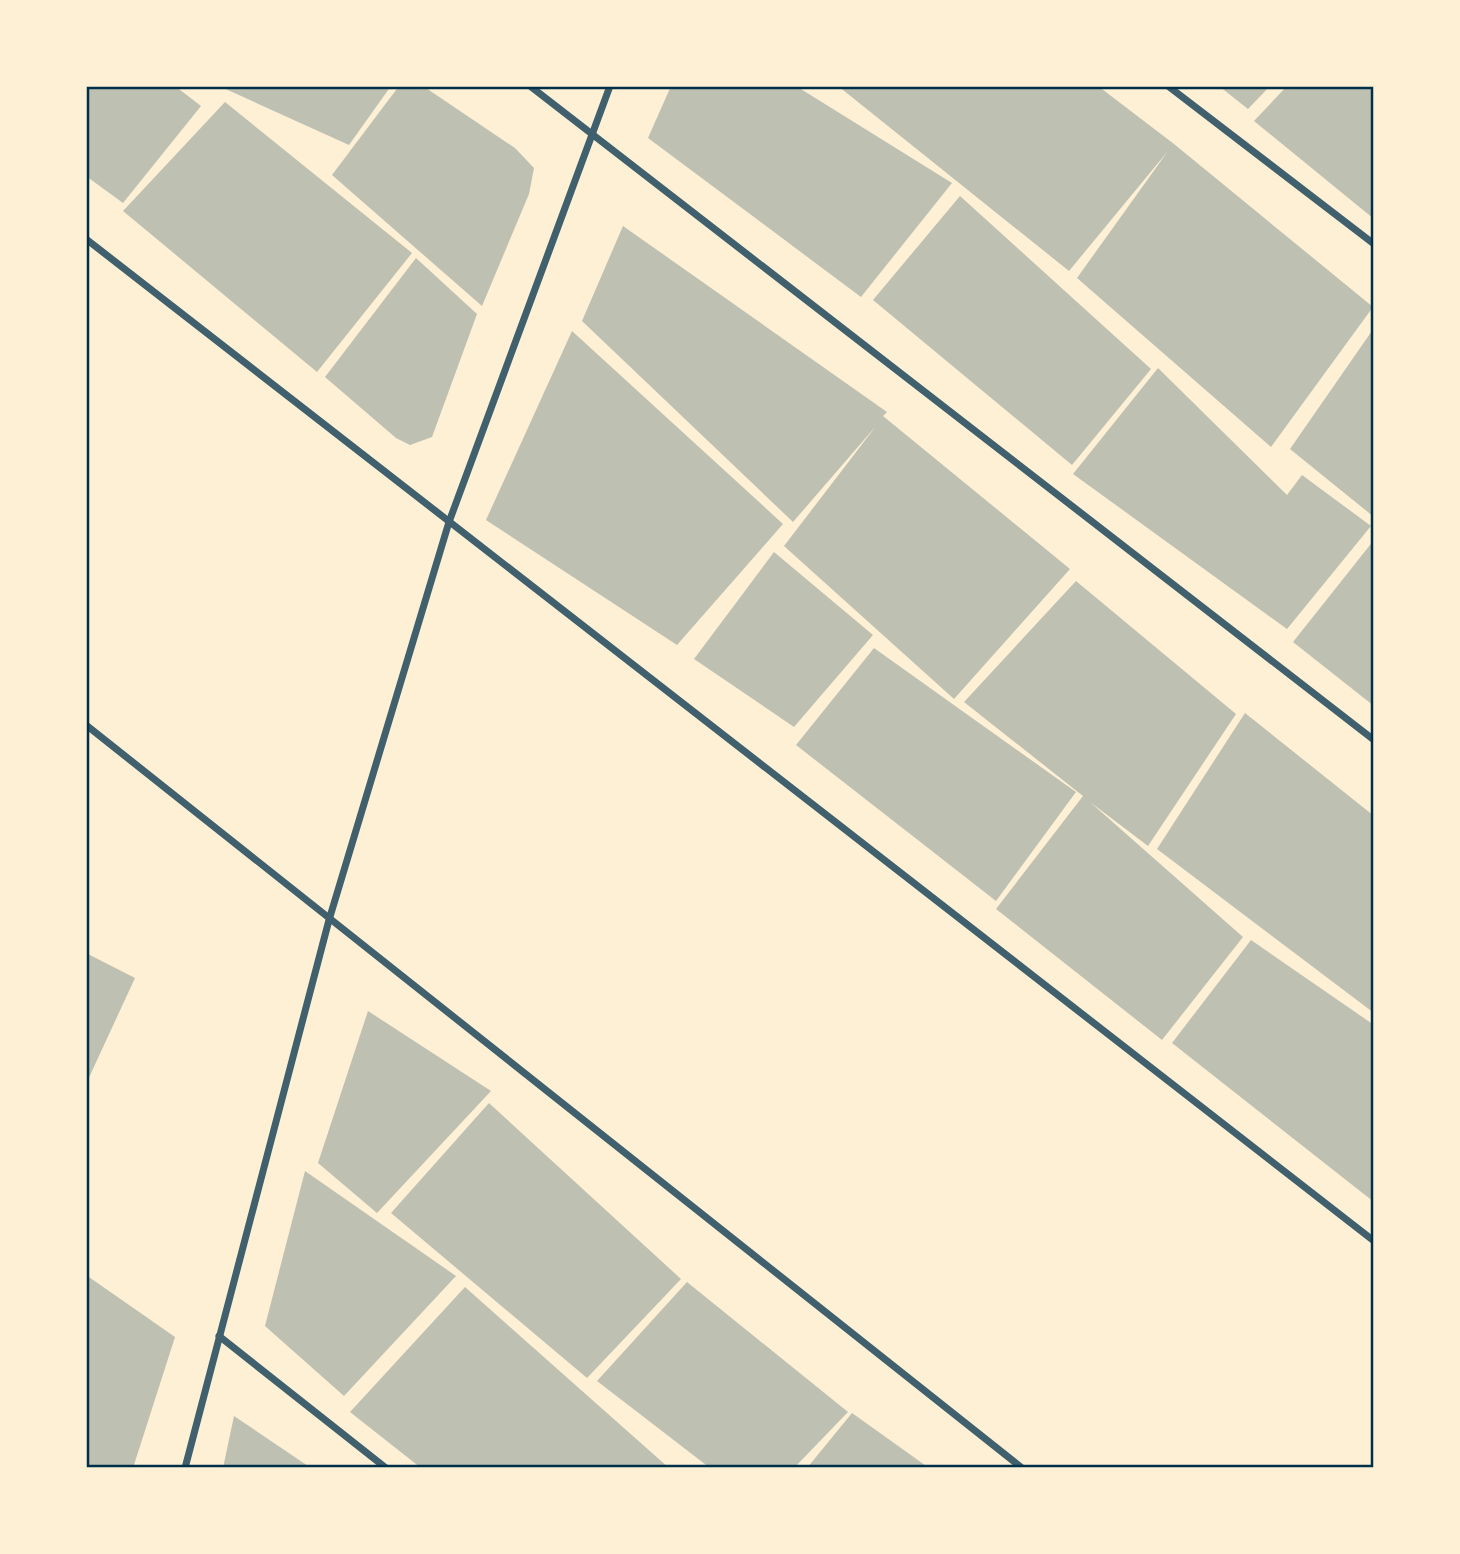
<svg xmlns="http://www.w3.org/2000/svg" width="1460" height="1554" viewBox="0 0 1460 1554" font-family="'PT Sans Narrow',sans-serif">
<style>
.building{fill:#bec0b2}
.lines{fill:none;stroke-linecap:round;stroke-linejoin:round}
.minor{stroke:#3f606c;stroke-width:7}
.neatline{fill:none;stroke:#003049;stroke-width:2.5}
</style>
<rect width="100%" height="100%" fill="#fdf0d5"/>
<g class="building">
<path d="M86,86H175L201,106L123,203L86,176Z"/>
<path d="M219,86H391L349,145Z"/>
<path d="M399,86H423L515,148L534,168L529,194L482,306L332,175Z"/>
<path d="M671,86H796L952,183L861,297L648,138Z"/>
<path d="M838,86H1098L1174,144L1373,307L1271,447L1077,278L1168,151L1069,271Z"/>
<path d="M1219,86H1270L1248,109Z"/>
<path d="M1287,86H1374V219L1254,121Z"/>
<path d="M225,102L412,253L317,372L123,211Z"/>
<path d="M960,196L1151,369L1072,465L873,300Z"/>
<path d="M623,226L887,412L883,416L1070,569L954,699L784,546L876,426L793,522L582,321Z"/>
<path d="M416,258L477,314L432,437L410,445L396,438L325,377Z"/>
<path d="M1374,328V517L1290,449Z"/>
<path d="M572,331L783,524L677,645L486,520Z"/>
<path d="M1158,368L1287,495L1302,475L1371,526L1287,629L1073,474Z"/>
<path d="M1374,540V706L1293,642Z"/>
<path d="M774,552L873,635L794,727L694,659Z"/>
<path d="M1076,581L1236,714L1148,846L1090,802L1243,937L1162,1040L996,909L1083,796L964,702Z"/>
<path d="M874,648L1076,792L996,901L796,745Z"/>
<path d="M1245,713L1374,816V1013L1157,849Z"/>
<path d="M1251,940L1374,1025V1202L1172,1043Z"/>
<path d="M86,953L135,978L86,1084Z"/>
<path d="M368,1011L491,1091L377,1213L318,1163Z"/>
<path d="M489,1103L681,1279L587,1378L391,1213Z"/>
<path d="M305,1171L456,1276L344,1396L265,1326Z"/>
<path d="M86,1275L175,1337L133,1468H86Z"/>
<path d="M687,1282L848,1412L794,1468H710L597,1381Z"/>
<path d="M465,1287L669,1468H421L350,1412Z"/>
<path d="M852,1413L929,1468H807Z"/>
<path d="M234,1416L311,1468H223Z"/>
</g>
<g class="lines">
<g class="minor">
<path d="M530,86L1374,740"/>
<path d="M1168,86L1374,244"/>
<path d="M86,239L1374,1241"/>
<path d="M86,725L1022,1468"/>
<path d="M219,1336L386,1468"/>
<path d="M185,1468L329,920L449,522L610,86"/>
</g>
</g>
<rect width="1460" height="1554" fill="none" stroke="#fdf0d5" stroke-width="175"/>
<rect x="88" y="88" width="1284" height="1378" class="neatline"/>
</svg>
